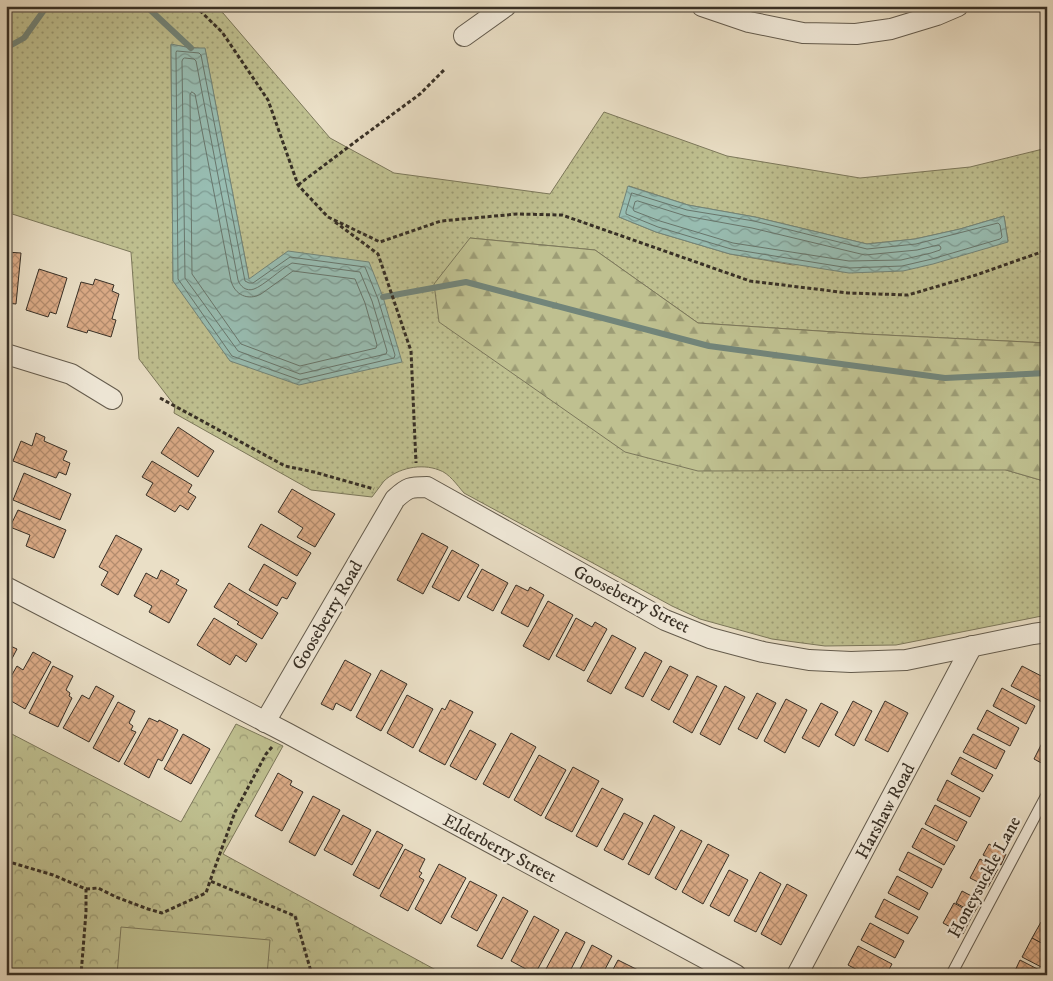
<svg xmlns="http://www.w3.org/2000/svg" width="1053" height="981" viewBox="0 0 1053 981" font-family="'IM FELL DW Pica',serif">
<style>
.grass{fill:url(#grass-dots);stroke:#7c785b;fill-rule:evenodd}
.forest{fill:url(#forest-firs);stroke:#7c785b}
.park{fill:url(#park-crowns);stroke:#7c785b}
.pitch{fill:#bfc090;stroke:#7c785b}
.water{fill:url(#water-waves);stroke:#72857a}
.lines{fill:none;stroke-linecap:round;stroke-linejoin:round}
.shore{stroke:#68766c;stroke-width:1}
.stream{stroke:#72857a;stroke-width:6}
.building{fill:url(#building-cross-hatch);stroke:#383026}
.service-casing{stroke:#645c4e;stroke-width:12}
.minor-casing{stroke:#645c4e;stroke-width:22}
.path{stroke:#383026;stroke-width:3;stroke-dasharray:4 2.5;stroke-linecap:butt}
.service{stroke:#f1eada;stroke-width:10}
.minor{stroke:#f1eada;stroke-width:20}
.labels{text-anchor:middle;stroke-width:4.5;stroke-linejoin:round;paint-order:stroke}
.street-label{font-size:18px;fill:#383026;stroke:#f1eada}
</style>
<defs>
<pattern id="grass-dots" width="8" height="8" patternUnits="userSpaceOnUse" patternTransform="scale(1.25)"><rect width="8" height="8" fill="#bfc090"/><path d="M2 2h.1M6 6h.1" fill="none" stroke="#9c9c75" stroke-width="1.8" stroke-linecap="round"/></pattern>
<pattern id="forest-firs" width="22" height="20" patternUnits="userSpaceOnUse" patternTransform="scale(1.25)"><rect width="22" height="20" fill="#bfc090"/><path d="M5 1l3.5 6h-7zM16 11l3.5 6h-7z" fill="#9c9c75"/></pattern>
<pattern id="park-crowns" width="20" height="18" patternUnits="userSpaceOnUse" patternTransform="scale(1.25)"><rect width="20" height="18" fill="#bfc090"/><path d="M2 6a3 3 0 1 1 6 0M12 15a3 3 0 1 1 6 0" fill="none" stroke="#9c9c75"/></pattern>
<pattern id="water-waves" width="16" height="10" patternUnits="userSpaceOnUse" patternTransform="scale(1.25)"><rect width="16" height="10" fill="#98bdb2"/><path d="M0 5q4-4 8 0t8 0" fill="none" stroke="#7d9a91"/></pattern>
<pattern id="building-cross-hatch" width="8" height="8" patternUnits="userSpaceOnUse" patternTransform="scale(1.25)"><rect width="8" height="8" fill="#dbab87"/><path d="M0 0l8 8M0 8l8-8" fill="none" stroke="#b38c6e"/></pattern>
</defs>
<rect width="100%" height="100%" fill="#eadfc6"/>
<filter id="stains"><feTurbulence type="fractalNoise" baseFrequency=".004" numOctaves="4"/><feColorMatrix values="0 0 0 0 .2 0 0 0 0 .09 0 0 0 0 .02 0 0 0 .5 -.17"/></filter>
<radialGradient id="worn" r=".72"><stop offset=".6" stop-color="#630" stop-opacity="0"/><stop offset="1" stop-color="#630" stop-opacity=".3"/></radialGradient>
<path class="grass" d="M6,6H217L330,138L394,173L550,194L604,112L727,156L860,178L970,167L1047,148V343L865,334L698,323L595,250L470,238L1006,470L1047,482V615L896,645L825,646L772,639L700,619L672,606L464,493C457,485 449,473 439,470C421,463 398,468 384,481C380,486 376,492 372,497L311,490L174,413L175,406L139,359L131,252L6,212ZM171,45L205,49L249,279L173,281ZM629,186L688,205L755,217L867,244L915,239L960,229L1004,216L1008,241L793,265L730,254L656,232L619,217Z"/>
<path class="forest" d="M470,238L595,250L698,323L865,334L1047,343V482L1006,470L698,471L625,452L439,322L434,284Z"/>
<path class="park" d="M236,724L283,746L223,854L445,975H6V731L181,822Z"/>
<path class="pitch" d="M121,927L270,940L267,975H117Z"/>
<g class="water">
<path d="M171,44L191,48H205L249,279L288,251L369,262L383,297L402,362L299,385L230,361L173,281Z"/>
<path d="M628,186L688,205L755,217L867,244L915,239L960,229L1004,216L1008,242L933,264L903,271L849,273L730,254L656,232L619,217Z"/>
</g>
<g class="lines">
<g class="shore">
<path d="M177,51L199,53L201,55L245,281L249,283H253L290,257L365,267L378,299L395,355L394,358L300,380L232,356L178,279L176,53Z"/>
<path d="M185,58L194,59L196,61L238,280C240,286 246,292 254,289C263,286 281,269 292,263L360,272L372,301L387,351L386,354L300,374L238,351L185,278L182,61L183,59Z"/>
<path d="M192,92L195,94L231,281C235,295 248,301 261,294L293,271L355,279L365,303L377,345L376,348L300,366L241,344L192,274L190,95Z"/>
<path d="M632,193L687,210L754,221L867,249L916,244L998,223L1000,225L1002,237L1000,239L932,259L902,266L849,268L731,249L658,227L626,214V212Z"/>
<path d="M638,201L686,216L752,228L865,255L917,250L938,245L940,246L941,248L940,250L931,253L901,260L849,261L733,243L660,221L634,211L633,209L635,202Z"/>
</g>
<g class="stream">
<path d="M146,6L191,48"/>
<path d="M6,48L24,38L47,6"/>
<path d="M383,297L466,282L709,346L945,378L1047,373"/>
</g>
</g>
<g class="building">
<path d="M6,252L21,253L16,304L6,303Z"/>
<path d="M39,269L67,278L56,314L50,312L48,317L26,310Z"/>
<path d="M95,279L114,285L112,291L119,294L112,319L116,320L111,337L88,330L87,333L67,327L81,282L93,285Z"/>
<path d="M178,427L214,451L198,477L161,453Z"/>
<path d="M36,433L45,437L44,441L67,451L63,460L70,463L66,475L59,472L56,478L13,461L21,441L32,446Z"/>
<path d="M152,461L192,485L188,492L196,497L188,510L180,505L175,512L146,495L153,483L142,477Z"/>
<path d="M24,473L71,494L60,520L13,500Z"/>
<path d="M292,489L335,514L315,547L297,537L303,528L278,512Z"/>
<path d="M18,510L66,530L54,558L26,546L30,535L10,527Z"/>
<path d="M261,524L311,553L297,576L248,547Z"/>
<path d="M422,533L448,547L423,594L397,580Z"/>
<path d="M116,535L142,549L118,595L101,585L108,572L99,567Z"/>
<path d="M452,550L479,565L459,601L432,587Z"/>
<path d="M264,564L296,583L287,599L282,597L277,606L249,590Z"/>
<path d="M482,569L508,583L493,611L467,597Z"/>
<path d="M161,570L179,580L176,584L187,590L169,623L149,612L152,606L134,596L146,573L157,579Z"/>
<path d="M229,583L278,613L262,639L237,624L239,622L214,607Z"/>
<path d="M516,585L528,591L530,587L544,595L528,627L501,613Z"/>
<path d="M548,601L573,615L549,660L523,646Z"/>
<path d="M214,618L257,644L246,662L236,655L230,665L197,645Z"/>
<path d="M576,618L592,627L595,622L607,629L584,671L556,656Z"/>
<path d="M612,635L636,648L611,694L587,681Z"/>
<path d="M6,644L17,649L6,670Z"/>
<path d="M33,652L51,662L25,709L6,698V685L17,666L23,670Z"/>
<path d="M645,652L662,661L643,697L625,688Z"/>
<path d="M345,660L371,674L351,711L336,703L333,710L321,704Z"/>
<path d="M53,666L73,676L66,690L70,693L69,696L72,698L58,727L29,713Z"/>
<path d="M670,666L688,675L669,710L651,700Z"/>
<path d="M1022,666L1047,679L1046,704L1011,686Z"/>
<path d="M381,670L407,684L381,731L356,717Z"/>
<path d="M697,676L717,686L692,733L673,722Z"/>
<path d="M96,686L114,696L89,742L63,728L82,695L89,699Z"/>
<path d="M725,686L745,697L720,745L700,734Z"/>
<path d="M1002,688L1035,706L1026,724L993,706Z"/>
<path d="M757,693L776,703L757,739L738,729Z"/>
<path d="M407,695L433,709L413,748L387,733Z"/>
<path d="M786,699L807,710L785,753L764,741Z"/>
<path d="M450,700L473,712L445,765L419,751L442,708L445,710Z"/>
<path d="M853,701L872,711L854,746L835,735Z"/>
<path d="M885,701L908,713L888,752L865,740Z"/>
<path d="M118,702L135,711L129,723L133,726L131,730L136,732L119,762L93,748Z"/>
<path d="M821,703L838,712L819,747L802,738Z"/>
<path d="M987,710L1019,728L1010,746L977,729Z"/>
<path d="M149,718L158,722L159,720L178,730L162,761L158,759L149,778L124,764Z"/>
<path d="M470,730L496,744L476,780L450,766Z"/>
<path d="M511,733L536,747L509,798L483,784Z"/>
<path d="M183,734L210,749L191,784L164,769Z"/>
<path d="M973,734L1005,751L996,769L963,752Z"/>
<path d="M1043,741L1047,743V766L1034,759Z"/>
<path d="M539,755L566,770L541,816L514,800Z"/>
<path d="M960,757L993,775L983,792L951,774Z"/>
<path d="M573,767L599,781L572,832L545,818Z"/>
<path d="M278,773L292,781L290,785L303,792L282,831L255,816Z"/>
<path d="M947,780L980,798L970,817L937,800Z"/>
<path d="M602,788L623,799L597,847L576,836Z"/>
<path d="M313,796L340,810L315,856L289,842Z"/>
<path d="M935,805L967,822L957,841L925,824Z"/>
<path d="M624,813L643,823L623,860L604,850Z"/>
<path d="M343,815L371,830L352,865L324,850Z"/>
<path d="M654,815L675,827L649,875L628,864Z"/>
<path d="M922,828L955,846L944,865L912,847Z"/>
<path d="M681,830L702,841L676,890L655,878Z"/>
<path d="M377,831L403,845L379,889L353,875Z"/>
<path d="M708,844L729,855L703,904L682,892Z"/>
<path d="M989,844L1006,854L1001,865L983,855Z"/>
<path d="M405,849L425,859L419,871L422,873L419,877L424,880L408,911L380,896Z"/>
<path d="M908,852L942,869L932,888L899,870Z"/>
<path d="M980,859L998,869L988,887L970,878Z"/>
<path d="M439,864L466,878L441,924L415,909Z"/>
<path d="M729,870L748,880L729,916L710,906Z"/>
<path d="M760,872L781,884L756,932L734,921Z"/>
<path d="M897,876L928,893L919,910L888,893Z"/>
<path d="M470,881L497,895L477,931L451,917Z"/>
<path d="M787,884L807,895L781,945L761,934Z"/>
<path d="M962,891L981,901L974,913L956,903Z"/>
<path d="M503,897L528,911L502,959L477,946Z"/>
<path d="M884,899L918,917L908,934L875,917Z"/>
<path d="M954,903L973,914L963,934L943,923Z"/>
<path d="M534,916L559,930L535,974L511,961Z"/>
<path d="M1041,922L1047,926V946L1032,938Z"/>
<path d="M870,923L904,941L895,958L861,940Z"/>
<path d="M566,932L585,942L568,975H558L546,969Z"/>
<path d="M1032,938L1047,946V970L1022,957Z"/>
<path d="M592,945L612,956L602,975H577Z"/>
<path d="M858,946L892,964L886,975H867L848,965Z"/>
<path d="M618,960L638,970L636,975H610Z"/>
<path d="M1020,960L1047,974V975H1013Z"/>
</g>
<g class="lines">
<g class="service-casing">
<path id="service" d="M951,975L1047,794"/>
</g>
<g class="minor-casing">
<g id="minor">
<path d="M702,6L749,22L803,33L856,34L891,29L937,15L958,6"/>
<path d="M464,36L506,6"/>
<path d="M6,354L71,374L112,399"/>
<path d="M6,587L287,733L736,975"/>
<path d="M265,722L395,499C408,487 410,487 427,487L665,620L710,638L763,652L809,660L851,662L906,660L1033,634L1047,632"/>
<path d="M797,975L972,646"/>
</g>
</g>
<g class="path">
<path d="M195,6L222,32L268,100L298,185L328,217"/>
<path d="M298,185L355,142L420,94L445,69"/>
<path d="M328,217L380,242L441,221L517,214L562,215L750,281L848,293L908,295L976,275L1047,250"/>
<path d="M335,222L378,254L411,351L416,463"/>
<path d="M160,398L285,466L314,472L374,489"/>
<path d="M272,747L266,754L235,812L210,881L295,916L312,975"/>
<path d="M6,861L53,875L86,889V912L81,975"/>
<path d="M86,889L98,888L116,897L148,909L162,913L206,893L210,881"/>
</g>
<use href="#service" class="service"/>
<use href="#minor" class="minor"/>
</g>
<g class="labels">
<g class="street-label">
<text transform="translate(632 599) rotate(27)" y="6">Gooseberry Street</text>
<text transform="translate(327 615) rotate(-60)" y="6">Gooseberry Road</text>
<text transform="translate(885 811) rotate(-62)" y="6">Harshaw Road</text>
<text transform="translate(500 848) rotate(28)" y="6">Elderberry Street</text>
<text transform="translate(984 877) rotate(-62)" y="6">Honeysuckle Lane</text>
</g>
</g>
<rect width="1053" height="981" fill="none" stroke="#eadfc6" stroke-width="25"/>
<rect x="8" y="8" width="1038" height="966" fill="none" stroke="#383026" stroke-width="2.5"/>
<rect x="12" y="12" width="1028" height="956" fill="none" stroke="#383026"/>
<rect width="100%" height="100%" filter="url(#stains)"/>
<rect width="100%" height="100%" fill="url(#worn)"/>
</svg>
